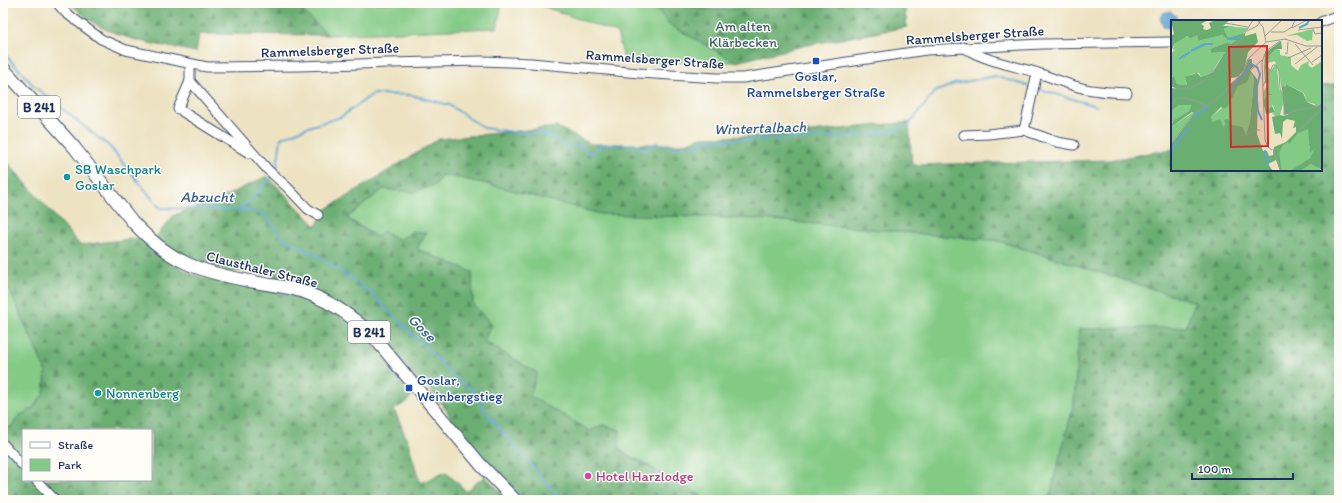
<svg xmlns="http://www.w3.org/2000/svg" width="1342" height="503" viewBox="0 0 1342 503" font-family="Itim,sans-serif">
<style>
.green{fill:#83ca85;stroke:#4f7c72}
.forest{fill:url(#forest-firs);stroke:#426e68;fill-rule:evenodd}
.water{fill:#5da5d4;stroke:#3c6a99}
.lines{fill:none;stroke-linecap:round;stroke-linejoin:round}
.stream{stroke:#5da5d4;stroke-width:2}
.minor-casing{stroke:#3a4a6d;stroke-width:11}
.major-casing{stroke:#3a4a6d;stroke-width:14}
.minor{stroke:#fff;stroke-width:9}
.major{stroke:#fff;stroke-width:12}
.transit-dot{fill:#1a4fb4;stroke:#fdfcf7;stroke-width:1.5}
.culture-dot{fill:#0f9aa8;stroke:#fdfcf7;stroke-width:1.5}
.hotel-dot{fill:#d1479c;stroke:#fdfcf7;stroke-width:1.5}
.labels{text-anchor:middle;stroke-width:3;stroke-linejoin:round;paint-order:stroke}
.shield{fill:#fdfcf7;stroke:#5f6c8c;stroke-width:1}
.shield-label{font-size:13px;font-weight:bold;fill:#1b2f5e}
.park-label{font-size:14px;fill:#3a5e6a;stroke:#fdfcf7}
.street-label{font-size:14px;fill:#1b2f5e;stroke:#fdfcf7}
.transit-label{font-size:14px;fill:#164399;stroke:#fdfcf7}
.culture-label{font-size:14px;fill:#0d838f;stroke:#fdfcf7;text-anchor:start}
.hotel-label{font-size:14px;fill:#b23c85;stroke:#fdfcf7;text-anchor:start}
.water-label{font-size:15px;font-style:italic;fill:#355e8d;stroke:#fdfcf7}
.inset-river{fill:none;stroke:#5da5d4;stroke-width:2}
.inset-road{fill:none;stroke:#999b9b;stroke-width:1}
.view{fill:#d62828;fill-opacity:0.15;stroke:#d62828;stroke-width:2}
.inset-edge{fill:none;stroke:#1b2f5e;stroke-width:2}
</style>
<defs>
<pattern id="forest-firs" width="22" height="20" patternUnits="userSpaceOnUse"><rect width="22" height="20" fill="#6aae72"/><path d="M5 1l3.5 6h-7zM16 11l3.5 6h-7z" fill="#568e61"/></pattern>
</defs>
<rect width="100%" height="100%" fill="#fdfcf7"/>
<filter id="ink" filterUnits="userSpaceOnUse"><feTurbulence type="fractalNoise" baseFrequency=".025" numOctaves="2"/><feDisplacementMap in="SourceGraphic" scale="8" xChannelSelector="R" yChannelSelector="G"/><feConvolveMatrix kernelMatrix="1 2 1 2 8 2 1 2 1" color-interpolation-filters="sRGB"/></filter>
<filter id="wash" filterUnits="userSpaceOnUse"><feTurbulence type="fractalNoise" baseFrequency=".012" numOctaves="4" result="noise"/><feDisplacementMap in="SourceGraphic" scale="16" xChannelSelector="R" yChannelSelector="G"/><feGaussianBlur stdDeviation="0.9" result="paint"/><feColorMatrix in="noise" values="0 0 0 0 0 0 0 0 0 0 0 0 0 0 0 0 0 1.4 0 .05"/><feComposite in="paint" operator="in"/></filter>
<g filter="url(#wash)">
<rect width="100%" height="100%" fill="#ede3c3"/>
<g class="green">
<path d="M294,3H502L497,28L328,35Z"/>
<path d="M534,3H651L670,25L736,62L625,63L617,33Z"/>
<path d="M687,3H781L759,7L723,10L699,9Z"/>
<path d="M442,175L484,183L601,214L762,219L999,241L1195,302L1186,327L1079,329L1074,404L1049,498L1046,500H708L619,449L603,425L590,431L529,396L537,373L483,341L491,325L473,304L472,272L417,249L426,233L412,231L400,241L377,237L347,218L383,189L414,192Z"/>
<path d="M9,288L46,372L44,393L32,409L19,416L12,426L3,431V295L4,292Z"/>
</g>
<g class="forest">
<path d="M70,3H294L328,35L199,34L196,52C162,45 121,41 91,21C84,16 77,9 70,3Z"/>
<path d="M651,3H687L699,9L723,10L759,7L781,3H904L907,27L807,45L736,62L670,25Z"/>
<path d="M1339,83V500H1046L1049,498L1074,404L1079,329L1186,327L1195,302L999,241L762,219L601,214L484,183L442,175L435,185L414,192L383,189L347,218L376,237L383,231L400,240L412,231L426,233L417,249L472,272L473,304L492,325L484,341L537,373L530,396L590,431L603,425L620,430L619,450L708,500H520L454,426L447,411L426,385L412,374L375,332L277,282L272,273L239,271L231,273L211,268L175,253L155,238L174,215L215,201L267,176L316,226L325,210L439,139L557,127L591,144H683L701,137L771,136L909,122L912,165L1110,160L1172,149V170H1321V86Z"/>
<path d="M3,157L80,245L139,238C157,251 175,267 195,275C235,289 281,286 319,305C347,318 373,340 390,366C398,376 403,386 412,395L407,402L394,409L408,442L420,483L446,472L466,491L485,476L509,500H3V431L12,426L19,416L32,409L44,393L46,372L9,288L4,292L3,295ZM23,430H151V480H23Z"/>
</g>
<path class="water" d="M1170,11L1176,16L1177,21H1172V27L1169,28L1163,26L1160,18L1163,13Z"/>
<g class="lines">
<g class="stream">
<path d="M3,52L35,87L110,147L160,208L239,210L273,177"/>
<path d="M1039,89L1096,106"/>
<path d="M276,174L281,138L308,127L341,117L373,94L411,95L449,105L484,128L520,133H541L555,139L568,147L578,145L588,153H593L601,144L633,145L641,148H647L657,143L674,147L698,145L704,140L795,139L871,135L907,127L935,92L954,84L995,76L1028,86"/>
<path d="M239,210L257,212L265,215L283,238L322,258L371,293L460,382L472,389L488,415L561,500"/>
</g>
</g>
</g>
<g filter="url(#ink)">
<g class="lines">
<g class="minor-casing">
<g id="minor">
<path d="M57,3L66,13L101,39L126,50L207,67L300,66L388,63L483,61L531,63L639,73L717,78H743L926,50L1042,44L1172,42"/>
<path d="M1321,22L1339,15"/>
<path d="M963,47C985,61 1011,65 1035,72C1051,77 1066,84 1082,88C1096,92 1112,92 1127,93"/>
<path d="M190,64V81L268,170L287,187L308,209L318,215"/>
<path d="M178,109L190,81"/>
<path d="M183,112L249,153"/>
<path d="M1024,130L1057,142L1074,145"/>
<path d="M964,135L988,134L1024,130L1037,73"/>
<path d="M3,444L23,466"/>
<path d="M36,480L55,500"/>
</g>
</g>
<g class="major-casing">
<path id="major" d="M3,68L74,147L132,221C170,263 200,272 255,282C268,285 283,286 297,290C326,298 350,314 372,335L481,465L515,500"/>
</g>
<use href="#minor" class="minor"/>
<use href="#major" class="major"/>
</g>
</g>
<g class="transit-dot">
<rect x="812" y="57" width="8" height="8" rx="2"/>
<rect x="405" y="384" width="8" height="8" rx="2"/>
</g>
<g class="culture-dot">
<circle cx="67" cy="177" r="4"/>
<circle cx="98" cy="393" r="4"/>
</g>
<circle class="hotel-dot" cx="588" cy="476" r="4"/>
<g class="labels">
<g class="shield">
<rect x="18" y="96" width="42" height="22" rx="3"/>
<rect x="348" y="321" width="42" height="22" rx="3"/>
</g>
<g class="shield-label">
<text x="39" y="112">B 241</text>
<text x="369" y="337">B 241</text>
</g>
<g class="park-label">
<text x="743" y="31">Am alten<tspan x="743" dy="16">Klärbecken</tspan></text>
</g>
<g class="street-label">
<text transform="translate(975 35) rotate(-4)" y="5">Rammelsberger Straße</text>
<text transform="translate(330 50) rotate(-2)" y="5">Rammelsberger Straße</text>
<text transform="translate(655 59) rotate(4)" y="5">Rammelsberger Straße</text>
<text transform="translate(262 269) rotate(14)" y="5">Clausthaler Straße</text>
</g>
<g class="transit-label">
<text x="816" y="81">Goslar,<tspan x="816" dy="16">Rammelsberger Straße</tspan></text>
<text x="417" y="385" text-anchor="start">Goslar,<tspan x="417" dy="16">Weinbergstieg</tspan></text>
</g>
<g class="culture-label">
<text x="75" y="174">SB Waschpark<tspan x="75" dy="16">Goslar</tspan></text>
<text x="106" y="398">Nonnenberg</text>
</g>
<g class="hotel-label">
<text x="596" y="481">Hotel Harzlodge</text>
</g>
<g class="water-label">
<text transform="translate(760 128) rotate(-2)" y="5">Wintertalbach</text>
<text x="207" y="202">Abzucht</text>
<text transform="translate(422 328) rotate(45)" y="5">Gose</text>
</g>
</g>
<g transform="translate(1171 20)">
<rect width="151" height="151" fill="#ede3c3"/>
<path d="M60,6L64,7L77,8L72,14L57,18L53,9ZM26,15L27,21L50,15L65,20L60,24H54L39,29L40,33L54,32L41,52L30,57L28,53L21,54L14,58L16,65L6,64L2,56L0,58V33L5,29L2,30L3,24L13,17ZM105,29L109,30V35L120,37V45L127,51L130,45L138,41L137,45L141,48L151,41L150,84L144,88V84L136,82L133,73L115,64L111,72L108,51L106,46L108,69L114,77L109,95L105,97L101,93L104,92L102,85L98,89L96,78L98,75L106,76L98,73L92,81V73L97,64L94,63L93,51L97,47L100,50L105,44L104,41L97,43L98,36ZM80,52L83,59L79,101L75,116L72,107L52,106L49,102H42L40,97L56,84L67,66ZM20,84L18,91L0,103V91L8,85ZM24,91V93L0,123V107ZM140,144L144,145L151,151H130Z" fill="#83ca85"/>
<path d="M0,0H37L30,4L33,6L32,9L36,10L40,8L38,3L44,0H59L52,6H60L53,9L57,18L74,13V16L85,13L87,22L77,32L73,50L67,57L60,58L59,64L72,53L78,38L83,46L79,50L86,59L87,68L86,114L92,131H96L98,136L102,135L103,127L115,122L125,112V107L122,108L124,101L116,99L112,102L111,119L109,113L104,114L101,97L109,95L113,96L118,94H113L111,66L114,67L115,64L132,73L136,82L145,86L144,88L151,83V150L140,144L130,151H109L105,140L97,144L102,151H0V124L24,93L21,92L0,107L2,101L18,91L20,85H8L0,91V68L6,69L0,66V58L3,56L6,64L16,65L14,57L26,53L30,57L42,52L54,32L40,33L39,29L55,23L60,24L65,20H58L51,15L27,21L26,15L20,18L16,16L3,24L0,33V16L3,14ZM80,52L83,59L79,101L75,115L72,107L60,105L57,99L53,100L55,105L52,106L49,99L42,102L40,97L50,87L53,89L57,86L67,66L76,62ZM134,121L139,127L130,137L128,131L134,127ZM110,21L111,29H105L98,36L97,47L93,51L94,33ZM98,73L106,76L98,75L96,78L98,89L101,86L104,92L95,94L92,81Z" fill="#6aae72" fill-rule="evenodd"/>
<path d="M142,9L141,20L136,21L126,15L114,16ZM137,109L139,133L144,128L139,138L119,151H111L108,133L112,125L117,122L118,124L127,113Z" fill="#83ca85"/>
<path class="inset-river" d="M128,8L136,4L138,0M56,19L69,17M20,31L34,24H42M8,39L19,32M80,39V44L86,47L89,54L85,70L87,91L91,100M62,66L80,44M23,97L38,86M94,130L97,145M0,134L8,119L19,107"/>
<path class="inset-road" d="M86,0L92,7L95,22M54,3L77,7M121,8L136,0M142,9L144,14L151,13M127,10L151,7M76,11L86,6L90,0M100,12H113L121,7L124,0M94,16L111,0M114,19L135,26H151M124,24L142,45M114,33L116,34L117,22M117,38L140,28M141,42L151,35M124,44L146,27M80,50L91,40M92,66L102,45H105L108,51L109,69L114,79L113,95L126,90L151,86M0,69H18L33,61L69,21L82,0M0,78L1,84L6,78H16L35,85M127,112L151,88M75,116L83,110H89M0,123L22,95L47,78L71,54L77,39L95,22L115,19M102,129L110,151M101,130L97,127L94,120L91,42L95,31L109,21"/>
<path class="view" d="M96,26L97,126L60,127L58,27Z"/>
<rect width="151" height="151" class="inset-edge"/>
</g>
<rect width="1342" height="503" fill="none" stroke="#fdfcf7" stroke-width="16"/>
<rect x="22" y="429" width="130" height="52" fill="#fdfcf7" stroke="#a3aaba"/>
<rect x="30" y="442" width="20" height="6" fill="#ffffff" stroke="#a3aaba"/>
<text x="58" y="449" font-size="12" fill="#1b2f5e">Straße</text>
<rect x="30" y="459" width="20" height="12" fill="#83ca85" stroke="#a3aaba"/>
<text x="58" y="469" font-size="12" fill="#1b2f5e">Park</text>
<path d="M1192 473v6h101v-6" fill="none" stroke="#1b2f5e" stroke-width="2"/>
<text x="1198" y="473" font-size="12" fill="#1b2f5e" stroke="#fdfcf7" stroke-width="3" paint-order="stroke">100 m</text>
</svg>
